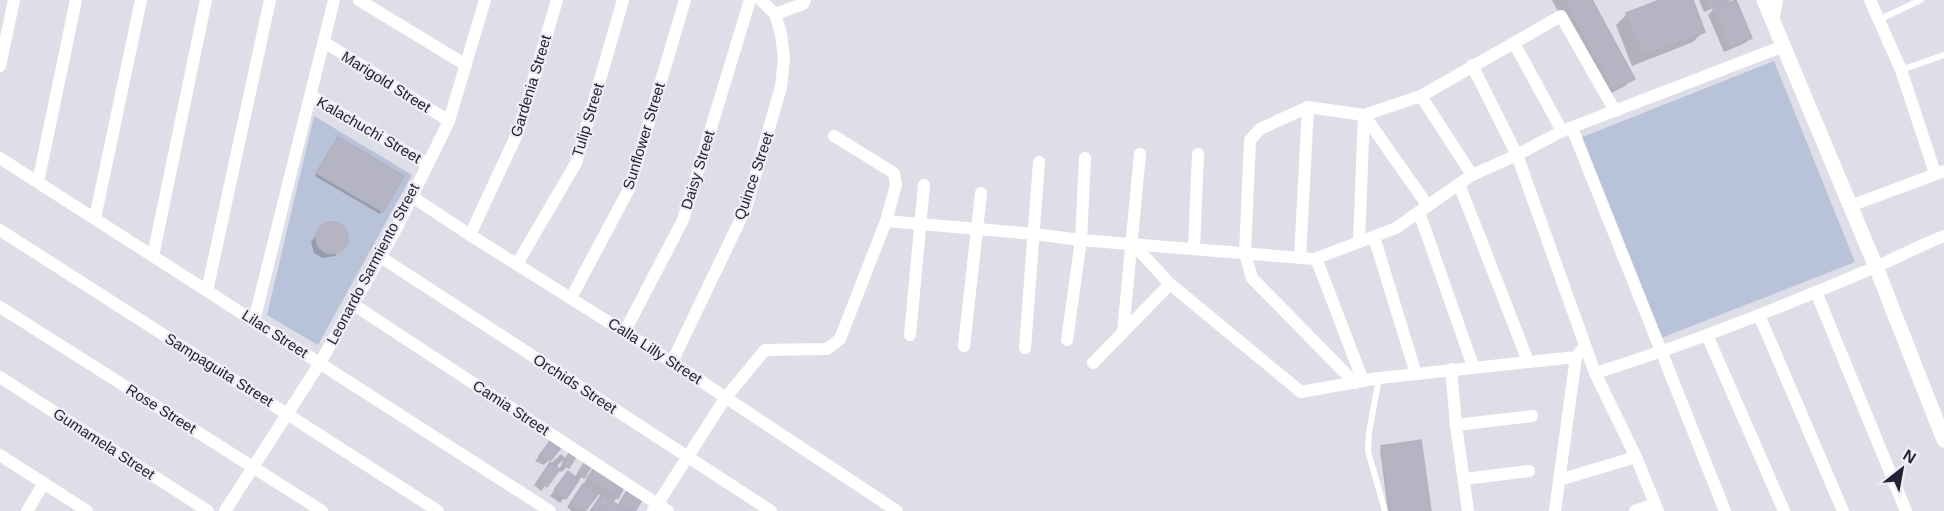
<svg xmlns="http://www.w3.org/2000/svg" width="1944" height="511" viewBox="0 0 1944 511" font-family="Arial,sans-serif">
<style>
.green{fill:#b8c2d8}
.shadow{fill:#0003;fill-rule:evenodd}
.building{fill:#b4b4c2;stroke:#b1b1c1;stroke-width:1.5}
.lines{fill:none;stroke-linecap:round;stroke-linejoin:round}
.service{stroke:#fff;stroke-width:6}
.minor{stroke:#fff;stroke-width:12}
.tertiary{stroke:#fff;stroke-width:15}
.labels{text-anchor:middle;stroke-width:4.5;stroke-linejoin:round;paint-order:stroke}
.street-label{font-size:15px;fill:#242136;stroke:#eeeef5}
</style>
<rect width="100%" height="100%" fill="#dedee8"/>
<g class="green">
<path d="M1774,61L1855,262L1661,338L1580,138Z"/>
<path d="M314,116L412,175L318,345L267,315Z"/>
</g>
<g class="shadow">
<path d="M1552,0H1591L1633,78L1625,86L1604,97Z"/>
<path d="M1664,0H1691L1703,32L1693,42L1632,66L1616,25L1627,14Z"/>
<path d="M1699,0H1730L1724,6L1750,38L1745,43L1724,52L1708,15L1716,7L1704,12Z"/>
<path d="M336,141L402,177L380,214L315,176Z"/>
<path d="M335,223L343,228L347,240L335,256L322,258L314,253L311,242L323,226Z"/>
<path d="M552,440L550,459L544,465L535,461Z"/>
<path d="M1382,447L1430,511H1388L1380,450Z"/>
<path d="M571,453L575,456L562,472L558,470L541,491L534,485L545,469L561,454L565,458ZM564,459L559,470L555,468Z"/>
<path d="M585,464L590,466L560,503L550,496L568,473L574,478Z"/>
<path d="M589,476L617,498L612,503L617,507L628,491L633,511H589L601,496L597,493L583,511H572L567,507ZM604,498L608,501L599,511L598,510Z"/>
</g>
<g class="building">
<path d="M1564,0H1592L1635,79L1613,90Z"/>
<path d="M1660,0H1693L1705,32L1643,56L1626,13Z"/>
<path d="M1706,0H1730L1709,8Z"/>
<path d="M1736,0L1752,38L1730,48L1713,9Z"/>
<path d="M338,137L404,176L383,212L316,173Z"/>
<circle cx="332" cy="238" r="16"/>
<path d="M552,438L562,446L551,460L539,456Z"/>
<path d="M1421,440L1431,511H1390L1381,446Z"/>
<path d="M570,451L577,455L569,468L563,465Z"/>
<path d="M550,462L560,469L547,487L539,480Z"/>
<path d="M585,462L592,465L584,478L578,473Z"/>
<path d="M594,468L624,487L618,499L587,478Z"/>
<path d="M568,471L579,480L566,499L554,490Z"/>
<path d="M583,484L599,493L585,511L571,502Z"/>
<path d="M628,489L643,498L635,511H628L619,504Z"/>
<path d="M601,495L606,498L598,511H591Z"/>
<path d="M609,498L625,511H599Z"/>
</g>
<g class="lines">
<g class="service">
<path d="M1878,20L1921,0"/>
<path d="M1901,70L1944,55"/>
<path d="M1379,379L1369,432L1368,451L1385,511"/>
</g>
<g class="minor">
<path d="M359,0L466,65"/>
<path d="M1870,0L1901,70L1935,173"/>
<path d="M775,14L803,4L805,0"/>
<path d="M1773,22L1777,0"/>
<path d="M324,42L449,121"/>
<path d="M1514,43L1562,131"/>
<path d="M1472,65L1517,155L1595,373L1636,457L1658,511"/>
<path d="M0,66L14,0"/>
<path d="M311,96L427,164"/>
<path d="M1421,96L1472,175"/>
<path d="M1572,128L1725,511"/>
<path d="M0,158L550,511"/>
<path d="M38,182L76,0"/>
<path d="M1459,184L1528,361"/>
<path d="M411,196L470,235L672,362L897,511"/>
<path d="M1850,206L1944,171"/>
<path d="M1419,212L1473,366"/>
<path d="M95,218L141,0"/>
<path d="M886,221L1034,234L1081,240L1314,259L1396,228L1472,175L1517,155L1562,131L1784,46"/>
<path d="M0,230L438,511"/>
<path d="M470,235L518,132L557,0"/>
<path d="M1374,237L1416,374"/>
<path d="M1359,242L1364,115L1421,96L1561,16L1615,111"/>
<path d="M1133,244L1170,284L1301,392L1379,378L1576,357L1585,346"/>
<path d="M1194,248L1198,154"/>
<path d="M153,256L206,0"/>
<path d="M379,256L771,511"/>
<path d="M1300,258L1308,107"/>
<path d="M1316,258L1363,381"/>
<path d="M517,264L576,163L623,0"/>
<path d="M207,291L270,0"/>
<path d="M1816,292L1906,511"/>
<path d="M571,298L629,189L685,0"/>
<path d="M354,305L668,511"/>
<path d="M0,307L322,511"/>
<path d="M1759,315L1843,511"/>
<path d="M254,321L334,0"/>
<path d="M625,331L683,220L750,0"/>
<path d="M1123,332L1140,154"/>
<path d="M910,335L924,185"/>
<path d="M1707,335L1784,511"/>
<path d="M1067,340L1081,240L1085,158"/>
<path d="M964,346L981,193"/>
<path d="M1025,348L1039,162"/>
<path d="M672,362L746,208L781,87L784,58L781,34L775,14L761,0"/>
<path d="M1093,363L1170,284"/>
<path d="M1451,369L1456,425L1468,511"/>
<path d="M1595,373C1690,344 1782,307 1873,268C1897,258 1920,245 1944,236"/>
<path d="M0,377L208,511"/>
<path d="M1355,383L1252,278L1245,253L1250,140L1260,129L1308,107L1364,115L1428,206"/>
<path d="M1456,425L1532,416"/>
<path d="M0,455L87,511"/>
<path d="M1464,479L1529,471"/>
<path d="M1559,480L1636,457"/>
<path d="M27,511L44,483"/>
<path d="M225,511L320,363L396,229L449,121L485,0"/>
<path d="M653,511L726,397L765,350L827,349L840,339L886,221L896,185L894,173L834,136"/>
<path d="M1555,511L1576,357"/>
<path d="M1635,511L1655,504"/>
</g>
<path class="tertiary" d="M1764,0L1876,267L1944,440"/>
</g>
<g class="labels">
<g class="street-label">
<text transform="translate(386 82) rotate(32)" y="5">Marigold Street</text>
<text transform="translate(531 86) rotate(-73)" y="5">Gardenia Street</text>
<text transform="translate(588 120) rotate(-73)" y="5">Tulip Street</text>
<text transform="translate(369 130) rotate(30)" y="5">Kalachuchi Street</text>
<text transform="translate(644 136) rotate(-73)" y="5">Sunflower Street</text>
<text transform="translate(698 170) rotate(-73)" y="5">Daisy Street</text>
<text transform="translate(754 176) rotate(-71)" y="5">Quince Street</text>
<text transform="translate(373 264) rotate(-62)" y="5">Leonardo Sarmiento Street</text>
<text transform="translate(275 334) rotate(33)" y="5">Lilac Street</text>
<text transform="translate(655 351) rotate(33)" y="5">Calla Lilly Street</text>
<text transform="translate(219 370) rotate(32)" y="5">Sampaguita Street</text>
<text transform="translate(575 384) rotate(33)" y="5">Orchids Street</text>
<text transform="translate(511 408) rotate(33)" y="5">Camia Street</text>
<text transform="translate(161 409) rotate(32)" y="5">Rose Street</text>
<text transform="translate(104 444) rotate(33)" y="5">Gumamela Street</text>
</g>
</g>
<g transform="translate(1902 469) rotate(31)" stroke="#eeeef5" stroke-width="4.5" paint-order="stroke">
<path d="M0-4.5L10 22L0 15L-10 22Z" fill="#242136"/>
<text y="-9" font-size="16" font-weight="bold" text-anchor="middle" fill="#242136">N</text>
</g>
</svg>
